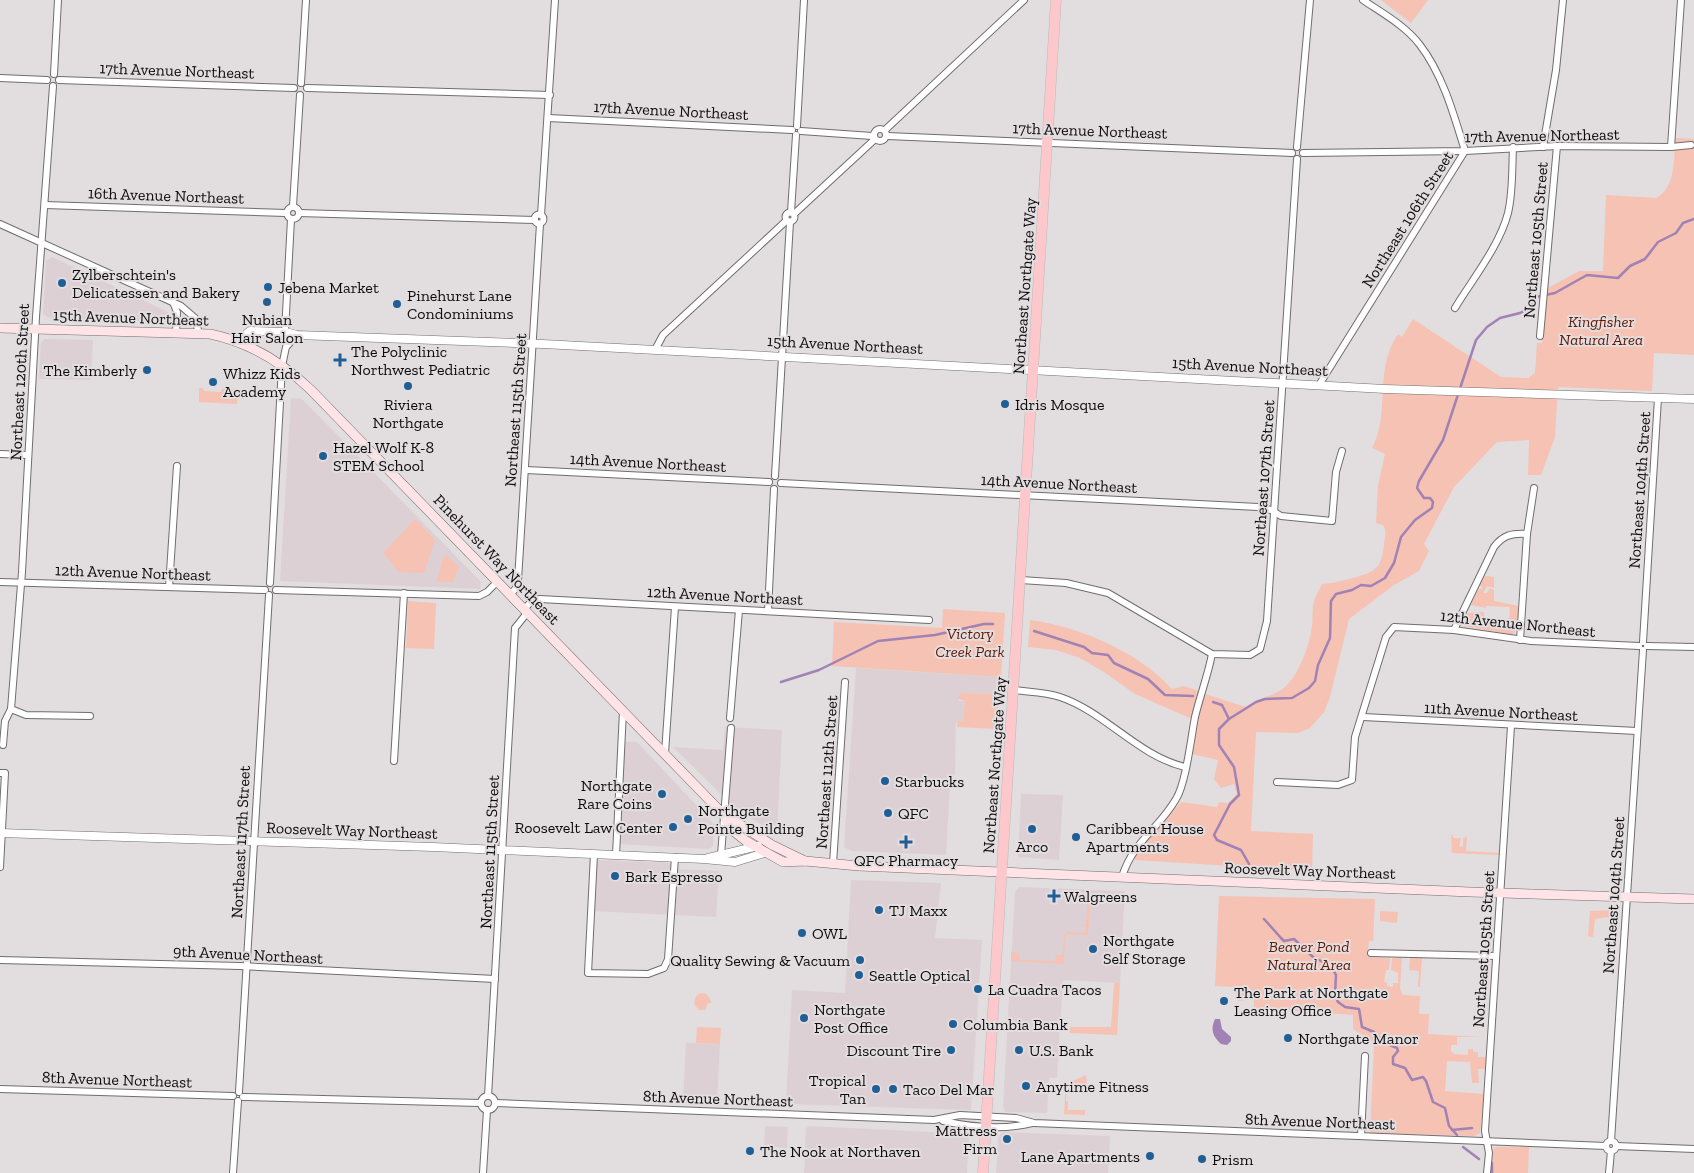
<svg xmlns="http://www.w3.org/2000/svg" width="1694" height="1173" viewBox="0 0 1694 1173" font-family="'Zilla Slab',serif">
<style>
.built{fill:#ddd0d4}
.green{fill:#f6c2b3}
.water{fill:#a082b4}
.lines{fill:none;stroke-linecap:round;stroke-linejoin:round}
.stream{stroke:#a082b4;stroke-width:2.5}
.minor-casing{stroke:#716d6e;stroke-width:8}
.tertiary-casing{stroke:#716d6e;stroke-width:9}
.secondary-casing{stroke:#716d6e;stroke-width:10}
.primary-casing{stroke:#bbb;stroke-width:11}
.minor{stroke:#fff;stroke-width:6}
.tertiary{stroke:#fff;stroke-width:8}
.secondary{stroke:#fee4e6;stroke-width:9}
.primary{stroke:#fcc8cc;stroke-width:10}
.poi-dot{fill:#205f95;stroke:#e2dddf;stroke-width:2}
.labels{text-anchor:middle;stroke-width:4;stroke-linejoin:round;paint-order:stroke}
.street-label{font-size:16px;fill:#0d0b0c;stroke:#e2dddf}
.poi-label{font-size:16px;fill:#0d0b0c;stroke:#e2dddf;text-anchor:start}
.park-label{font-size:16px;font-style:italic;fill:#621802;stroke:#e2dddf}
</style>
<rect width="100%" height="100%" fill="#e2dddf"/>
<g class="built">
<path d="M52,257L166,311L173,317V322L49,318L43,314L46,261Z"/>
<path d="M44,339L93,340L91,380L39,379L41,343Z"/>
<path d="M291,398L302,399L481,582L480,589L280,581Z"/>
<path d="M856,668L1001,677L999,694L964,693L958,697L959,701H965L963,721H958L956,723L955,773L950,782L946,855L852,851L844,847Z"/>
<path d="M725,727L782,730L777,834L738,811L673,747L723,750Z"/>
<path d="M624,742H637L714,824L713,846L709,849L619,844Z"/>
<path d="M1021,794L1063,795L1059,860L1018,857Z"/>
<path d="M594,860L674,863V869L719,871L716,917L591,911Z"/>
<path d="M851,880L941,883L935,938L982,940L971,1110L786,1104L792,990L845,993Z"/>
<path d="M1019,887L1125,891L1120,983L1063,980L1057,1078H1049L1047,1113L1005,1112L1003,1106L1015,892Z"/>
<path d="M686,1043L720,1044L717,1101L683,1100Z"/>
<path d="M765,1126L788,1127L787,1148L764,1146Z"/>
<path d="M810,1126L969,1134L967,1173H804L806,1128Z"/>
<path d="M1002,1132L1110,1136L1108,1173H996L998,1138Z"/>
</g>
<g class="green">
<path d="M1381,0H1428L1411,23Z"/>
<path d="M1675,138L1694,139V355L1654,353L1652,391L1558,387L1555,437L1541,475H1528L1529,440L1497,442L1454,487L1424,544L1429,551L1419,571L1394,585L1349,619L1330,697L1324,712L1310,728L1298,733L1256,732L1251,831L1313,834L1312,871L1135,860V856L1181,802L1217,807L1219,802L1228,803L1237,794L1234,784L1221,788L1214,779L1218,760L1192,754L1201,702L1205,694L1246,707C1258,697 1273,697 1284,688C1298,676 1307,651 1311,633C1313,624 1312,615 1313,606C1314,598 1319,591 1322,584C1335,583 1345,580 1357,577C1378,571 1382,565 1384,544C1385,537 1387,530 1383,525L1376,523L1378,486L1385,454L1372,448C1391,413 1373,371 1398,334L1402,337L1413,319L1501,377L1528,378L1535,373L1537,343H1542L1546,289L1579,271H1603L1606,195L1656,198C1676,188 1674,158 1675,138Z"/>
<path d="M199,388H203L204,391L221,392L222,389L238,390L237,404L199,402Z"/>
<path d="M415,519L435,540L424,573L399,572L383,553Z"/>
<path d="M446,555L459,567L453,582H437L442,560Z"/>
<path d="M1485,576L1494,577V588L1487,586L1483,593H1487L1490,588L1494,590V601L1519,606L1517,629L1512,635L1464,626L1467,613L1484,612V622L1509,625L1510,607L1486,606V608L1471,605L1478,590L1483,588L1480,585Z"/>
<path d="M408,601L436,603L434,649L406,648Z"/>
<path d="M943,609L1005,613L1001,677L832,666L834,622L942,628Z"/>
<path d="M1030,620C1078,626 1139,652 1172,689L1184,686L1199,691L1192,719L1135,694L1104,672L1080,658L1056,650L1028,647Z"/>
<path d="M961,693L999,694L997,729L957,727L958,721H963L965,701L957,698Z"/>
<path d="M1469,834L1453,835V838H1461L1459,846L1463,847V839L1467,836L1466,851L1499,853V855L1452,853L1451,835Z"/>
<path d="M1082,890H1091L1088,935L1065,934L1064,964L1011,961V952L1019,953L1020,960L1055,961L1056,955H1063L1064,935L1067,932L1086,933V926H1079L1086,925L1088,894L1083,893Z"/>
<path d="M1219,896L1375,899L1373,941H1369L1367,957L1390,958L1389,970H1386L1384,982L1387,983V986L1393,987V983H1398V973L1391,970L1392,958H1402L1400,989L1403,995L1420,996L1419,1014H1429L1428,1034L1481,1037H1457V1045H1451V1051L1454,1054L1468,1055V1049H1473V1052H1478V1057H1486L1485,1069H1478L1479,1083H1472L1470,1062L1447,1061L1445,1091L1484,1094L1480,1133L1474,1136L1370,1133L1374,1047L1371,1040L1353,1029V1015L1254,1008V999L1238,1001L1235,987L1215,986Z"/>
<path d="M1616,910V920L1606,917L1595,919L1593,937L1588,936L1590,911Z"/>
<path d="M1380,911L1398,912L1397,923L1380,921Z"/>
<path d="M1410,958H1422L1420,987H1418L1419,971L1409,970Z"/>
<path d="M1114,983H1120L1117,1035L1070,1033V1027H1111Z"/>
<path d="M701,993C707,993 710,997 711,1003H708L705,1010H699L694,1004L696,996Z"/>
<path d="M697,1027L721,1028L720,1044L696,1043Z"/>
<path d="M1086,1075L1087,1089L1086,1086L1067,1084L1066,1101H1068V1110H1085V1115L1064,1114L1066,1084Z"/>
<path d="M1495,1147H1529L1528,1173H1490L1491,1153Z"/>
</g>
<path class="water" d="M1215,1019H1220L1222,1029L1231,1037V1041L1227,1045L1221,1044C1213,1037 1210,1029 1215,1019Z"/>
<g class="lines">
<g class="stream">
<path d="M1034,631L1084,647L1092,653L1108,655L1114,663L1148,679L1165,695L1193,696"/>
<path d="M781,682L819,670L878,641L935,635L984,624H993"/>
<path d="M1213,702L1222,705L1229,719"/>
<path d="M1249,864L1241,850L1217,840L1214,835L1230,804L1239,795L1234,767L1219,745V729L1229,719L1256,702L1265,699L1292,698L1309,688L1315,681L1318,665L1330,638L1331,601L1336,594L1352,590L1361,585L1371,586L1385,578L1394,563L1401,537L1415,520L1432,508L1433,502L1430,498H1424L1417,488L1419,481L1443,440L1476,340L1487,327L1500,318L1520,313L1528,309L1536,297L1555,293L1587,275L1618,278L1630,266L1645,259L1658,242L1676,233L1683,223L1694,219"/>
<path d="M1264,919L1281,938L1284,941L1294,939L1313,957L1331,966L1336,975L1335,994L1338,1002L1345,1007L1359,1009L1362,1027L1374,1032L1383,1042L1397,1048L1398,1051L1393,1057V1064L1405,1068L1412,1080L1423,1077L1426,1081L1433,1102L1445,1108L1449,1126L1457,1135"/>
<path d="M1452,1130L1472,1128"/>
<path d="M1463,1147L1479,1159"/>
<path d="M1492,1163V1173"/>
</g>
<g class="minor-casing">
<g id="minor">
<path d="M54,74L58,0"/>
<path d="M0,78L47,80"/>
<path d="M59,80L294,88"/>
<path d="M301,83L306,0"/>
<path d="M307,88L550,95"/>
<path d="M548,118L792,130"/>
<path d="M797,126L804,0"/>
<circle cx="880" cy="135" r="6"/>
<path d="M885,130L1024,0"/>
<path d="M801,131L872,136"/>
<path d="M887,136L1292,153"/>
<path d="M1297,147L1310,0"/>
<path d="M1543,147L1556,70L1563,0"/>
<path d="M1671,147L1681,0"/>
<path d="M1303,153L1465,151L1557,146L1671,147L1691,145"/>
<path d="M45,205L286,213"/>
<path d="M293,206L300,95"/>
<circle cx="293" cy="213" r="6"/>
<path d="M791,212L796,135"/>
<circle cx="790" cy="217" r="4.5"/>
<path d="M299,213L535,220"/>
<path d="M794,214L874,140"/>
<circle cx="539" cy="219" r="4.5"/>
<path d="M541,215L555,0"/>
<path d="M0,224L181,306L195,318L199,334"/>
<path d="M173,302L177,312L176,333"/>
<path d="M1455,308C1472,280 1500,245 1508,213C1513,192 1512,169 1513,147"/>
<path d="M285,332L291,219"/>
<path d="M1540,336L1557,146"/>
<path d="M655,350L663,335L786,221"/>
<path d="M1319,385L1465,151C1454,115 1443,75 1420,45C1406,26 1382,13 1363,0"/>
<path d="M0,454L28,455"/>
<path d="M526,470L769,482"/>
<path d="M775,476L790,222"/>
<path d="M781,483L1258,507L1271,510L1281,516L1332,521L1336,472L1342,451"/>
<path d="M1021,580L1066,583L1108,593L1212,654L1250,655L1260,649L1267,621L1297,159"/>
<path d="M0,582L265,590"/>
<path d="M270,583L282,366L286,347L297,335"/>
<path d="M169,587L177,466"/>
<path d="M276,590L479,596L487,592L497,582"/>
<path d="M510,595L516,588L518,580L540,224"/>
<path d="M524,609L533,600L540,599L929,620"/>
<path d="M768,611L774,489"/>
<path d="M1454,630L1494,547C1503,535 1512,533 1527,534"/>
<path d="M1520,640L1527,534L1534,488"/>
<path d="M1643,642L1658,398"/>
<path d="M1647,646L1694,647"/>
<path d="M1014,690C1029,692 1046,692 1060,697C1105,712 1138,756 1185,767"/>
<path d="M11,709L26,715L90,716"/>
<path d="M1363,717L1637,731"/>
<path d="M730,718L739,610"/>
<path d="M3,745L5,721L11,709L22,572L36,317L53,86"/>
<path d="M665,753L675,607"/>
<path d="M394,761L404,593"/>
<path d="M0,773H5L0,867"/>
<path d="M1277,782L1338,785L1352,780L1355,737L1386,637L1394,627L1454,630L1531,641L1639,646"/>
<path d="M594,854L588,973L648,974L664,968L668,959L675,857"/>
<path d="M616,855L623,711"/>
<path d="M721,855L731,728"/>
<path d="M833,864L845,682"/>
<path d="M1122,877C1133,841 1159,829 1176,799C1186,783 1191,738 1195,717C1200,696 1208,675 1212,654"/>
<path d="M1371,953L1496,956"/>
<path d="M0,960L240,966L495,979"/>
<path d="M0,1089L233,1096"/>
<path d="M239,1092L269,595"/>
<circle cx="488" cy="1103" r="7"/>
<path d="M488,1096L515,628L527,613"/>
<path d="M243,1097L480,1103"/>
<path d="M495,1103L934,1120L960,1115L1016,1118L1034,1123L1606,1146"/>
<path d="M943,1121C970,1127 1004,1130 1032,1123"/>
<path d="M1361,1136L1365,1056"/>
<circle cx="1611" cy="1146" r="5"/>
<path d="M1611,1141L1643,650"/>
<path d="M1616,1146L1694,1149"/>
<path d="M233,1173L238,1101"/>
<path d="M483,1173L487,1110"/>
<path d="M1487,1173L1489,1153L1485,1131L1511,726"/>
<path d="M1609,1173L1611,1151"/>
</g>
</g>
<g class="tertiary-casing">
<g id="tertiary">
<path d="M236,342L250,331L285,332L297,335L543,344L1385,389L1694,399"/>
<path d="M0,833L433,847L704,859L735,862L764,853"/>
<path d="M708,858L758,846"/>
</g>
</g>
<g class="secondary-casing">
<g id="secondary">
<path d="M0,328L210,334C249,342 283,363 311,390L723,814L732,830L746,841L783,862L805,861L859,866L1470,892L1694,899"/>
<path d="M724,814L772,845L805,861"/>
</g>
</g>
<g class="primary-casing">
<path id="primary" d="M983,1173L1056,0"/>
</g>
<use href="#minor" class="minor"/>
<use href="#tertiary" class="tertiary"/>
<use href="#secondary" class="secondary"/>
<use href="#primary" class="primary"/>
</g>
<g class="poi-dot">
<circle cx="62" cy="283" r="5"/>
<circle cx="268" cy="287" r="5"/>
<circle cx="267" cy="302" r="5"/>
<circle cx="397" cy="304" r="5"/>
<path d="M337.5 352.5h5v5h5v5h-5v5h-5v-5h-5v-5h5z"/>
<circle cx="147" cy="370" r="5"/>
<circle cx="213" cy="382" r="5"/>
<circle cx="408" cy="386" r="5"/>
<circle cx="1005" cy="404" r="5"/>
<circle cx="323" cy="456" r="5"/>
<circle cx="885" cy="781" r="5"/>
<circle cx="662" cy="794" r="5"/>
<circle cx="888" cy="813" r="5"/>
<circle cx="688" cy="819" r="5"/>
<circle cx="673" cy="827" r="5"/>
<circle cx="1032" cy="829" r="5"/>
<circle cx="1076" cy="837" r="5"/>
<path d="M903.5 834.5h5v5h5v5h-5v5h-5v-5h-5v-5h5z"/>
<circle cx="615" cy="876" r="5"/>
<path d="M1051.5 888.5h5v5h5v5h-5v5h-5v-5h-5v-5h5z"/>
<circle cx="879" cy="910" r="5"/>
<circle cx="802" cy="933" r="5"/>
<circle cx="1093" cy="949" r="5"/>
<circle cx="860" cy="960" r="5"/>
<circle cx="859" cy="975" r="5"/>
<circle cx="978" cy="989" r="5"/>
<circle cx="1224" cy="1001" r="5"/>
<circle cx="804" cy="1018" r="5"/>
<circle cx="953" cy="1024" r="5"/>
<circle cx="1288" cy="1038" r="5"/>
<circle cx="951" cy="1050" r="5"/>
<circle cx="1019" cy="1050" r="5"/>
<circle cx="1026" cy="1086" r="5"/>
<circle cx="876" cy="1089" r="5"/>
<circle cx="893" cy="1089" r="5"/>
<circle cx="1007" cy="1139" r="5"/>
<circle cx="750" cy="1151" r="5"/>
<circle cx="1150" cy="1156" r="5"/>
<circle cx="1202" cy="1159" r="5"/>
</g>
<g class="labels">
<g class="street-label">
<text transform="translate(177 70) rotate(2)" y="6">17th Avenue Northeast</text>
<text transform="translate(671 110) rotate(3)" y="6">17th Avenue Northeast</text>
<text transform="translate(1090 130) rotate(2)" y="6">17th Avenue Northeast</text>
<text transform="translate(1542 135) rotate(-1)" y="6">17th Avenue Northeast</text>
<text transform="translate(166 195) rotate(2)" y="6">16th Avenue Northeast</text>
<text transform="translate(1407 219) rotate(-58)" y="6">Northeast 106th Street</text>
<text transform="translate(1535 240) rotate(-85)" y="6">Northeast 105th Street</text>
<text transform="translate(1024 286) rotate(-86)" y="6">Northeast Northgate Way</text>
<text transform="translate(131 317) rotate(2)" y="6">15th Avenue Northeast</text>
<text transform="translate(845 344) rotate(3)" y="6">15th Avenue Northeast</text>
<text transform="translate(1250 366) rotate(3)" y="6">15th Avenue Northeast</text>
<text transform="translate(19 382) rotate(-87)" y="6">Northeast 120th Street</text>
<text transform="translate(515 410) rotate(-86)" y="6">Northeast 115th Street</text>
<text transform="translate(648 462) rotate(3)" y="6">14th Avenue Northeast</text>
<text transform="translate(1263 478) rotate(-86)" y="6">Northeast 107th Street</text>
<text transform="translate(1059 483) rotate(3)" y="6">14th Avenue Northeast</text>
<text transform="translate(1639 490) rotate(-86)" y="6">Northeast 104th Street</text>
<text transform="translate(497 559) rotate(46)" y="6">Pinehurst Way Northeast</text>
<text transform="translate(133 572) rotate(2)" y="6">12th Avenue Northeast</text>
<text transform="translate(725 595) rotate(3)" y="6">12th Avenue Northeast</text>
<text transform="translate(1518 623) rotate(6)" y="6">12th Avenue Northeast</text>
<text transform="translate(1501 711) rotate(3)" y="6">11th Avenue Northeast</text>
<text transform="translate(994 765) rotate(-86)" y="6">Northeast Northgate Way</text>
<text transform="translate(826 772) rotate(-86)" y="6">Northeast 112th Street</text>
<text transform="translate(352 830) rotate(2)" y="6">Roosevelt Way Northeast</text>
<text transform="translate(240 842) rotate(-87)" y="6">Northeast 117th Street</text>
<text transform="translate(489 852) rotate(-87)" y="6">Northeast 115th Street</text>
<text transform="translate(1310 870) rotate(2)" y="6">Roosevelt Way Northeast</text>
<text transform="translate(1613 895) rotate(-86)" y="6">Northeast 104th Street</text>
<text transform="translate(1483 949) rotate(-86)" y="6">Northeast 105th Street</text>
<text transform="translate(248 954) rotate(3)" y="6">9th Avenue Northeast</text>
<text transform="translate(117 1079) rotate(2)" y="6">8th Avenue Northeast</text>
<text transform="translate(718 1098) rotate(2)" y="6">8th Avenue Northeast</text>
<text transform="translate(1320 1121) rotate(2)" y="6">8th Avenue Northeast</text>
</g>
<g class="poi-label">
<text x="72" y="280">Zylberschtein's<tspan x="72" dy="18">Delicatessen and Bakery</tspan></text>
<text x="278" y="293">Jebena Market</text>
<text x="407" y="301">Pinehurst Lane<tspan x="407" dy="18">Condominiums</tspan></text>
<text x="267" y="325" text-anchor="middle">Nubian<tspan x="267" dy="18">Hair Salon</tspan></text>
<text x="351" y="357">The Polyclinic<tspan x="351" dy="18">Northwest Pediatric</tspan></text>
<text x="137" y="376" text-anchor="end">The Kimberly</text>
<text x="223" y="379">Whizz Kids<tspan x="223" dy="18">Academy</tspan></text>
<text x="408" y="410" text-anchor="middle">Riviera<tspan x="408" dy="18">Northgate</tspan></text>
<text x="1015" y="410">Idris Mosque</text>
<text x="333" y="453">Hazel Wolf K-8<tspan x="333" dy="18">STEM School</tspan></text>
<text x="895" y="787">Starbucks</text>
<text x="652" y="791" text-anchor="end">Northgate<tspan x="652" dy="18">Rare Coins</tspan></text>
<text x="698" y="816">Northgate<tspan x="698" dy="18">Pointe Building</tspan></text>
<text x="898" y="819">QFC</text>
<text x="663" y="833" text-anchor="end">Roosevelt Law Center</text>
<text x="1086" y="834">Caribbean House<tspan x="1086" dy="18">Apartments</tspan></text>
<text x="1032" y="852" text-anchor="middle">Arco</text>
<text x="906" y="866" text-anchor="middle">QFC Pharmacy</text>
<text x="625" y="882">Bark Espresso</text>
<text x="1064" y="902">Walgreens</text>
<text x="889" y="916">TJ Maxx</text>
<text x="812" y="939">OWL</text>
<text x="1103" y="946">Northgate<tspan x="1103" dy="18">Self Storage</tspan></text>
<text x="850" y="966" text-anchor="end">Quality Sewing &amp; Vacuum</text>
<text x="869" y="981">Seattle Optical</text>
<text x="988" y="995">La Cuadra Tacos</text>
<text x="1234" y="998">The Park at Northgate<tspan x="1234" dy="18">Leasing Office</tspan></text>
<text x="814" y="1015">Northgate<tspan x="814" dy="18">Post Office</tspan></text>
<text x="963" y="1030">Columbia Bank</text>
<text x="1298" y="1044">Northgate Manor</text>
<text x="941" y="1056" text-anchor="end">Discount Tire</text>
<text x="1029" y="1056">U.S. Bank</text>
<text x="866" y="1086" text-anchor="end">Tropical<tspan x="866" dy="18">Tan</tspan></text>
<text x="1036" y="1092">Anytime Fitness</text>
<text x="903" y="1095">Taco Del Mar</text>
<text x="997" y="1136" text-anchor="end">Mattress<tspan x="997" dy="18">Firm</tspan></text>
<text x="760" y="1157">The Nook at Northaven</text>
<text x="1140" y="1162" text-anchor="end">Lane Apartments</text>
<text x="1212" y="1165">Prism</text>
</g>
<g class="park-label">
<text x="1601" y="327">Kingfisher<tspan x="1601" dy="18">Natural Area</tspan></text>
<text x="970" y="639">Victory<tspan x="970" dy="18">Creek Park</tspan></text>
<text x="1309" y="952">Beaver Pond<tspan x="1309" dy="18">Natural Area</tspan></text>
</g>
</g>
</svg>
